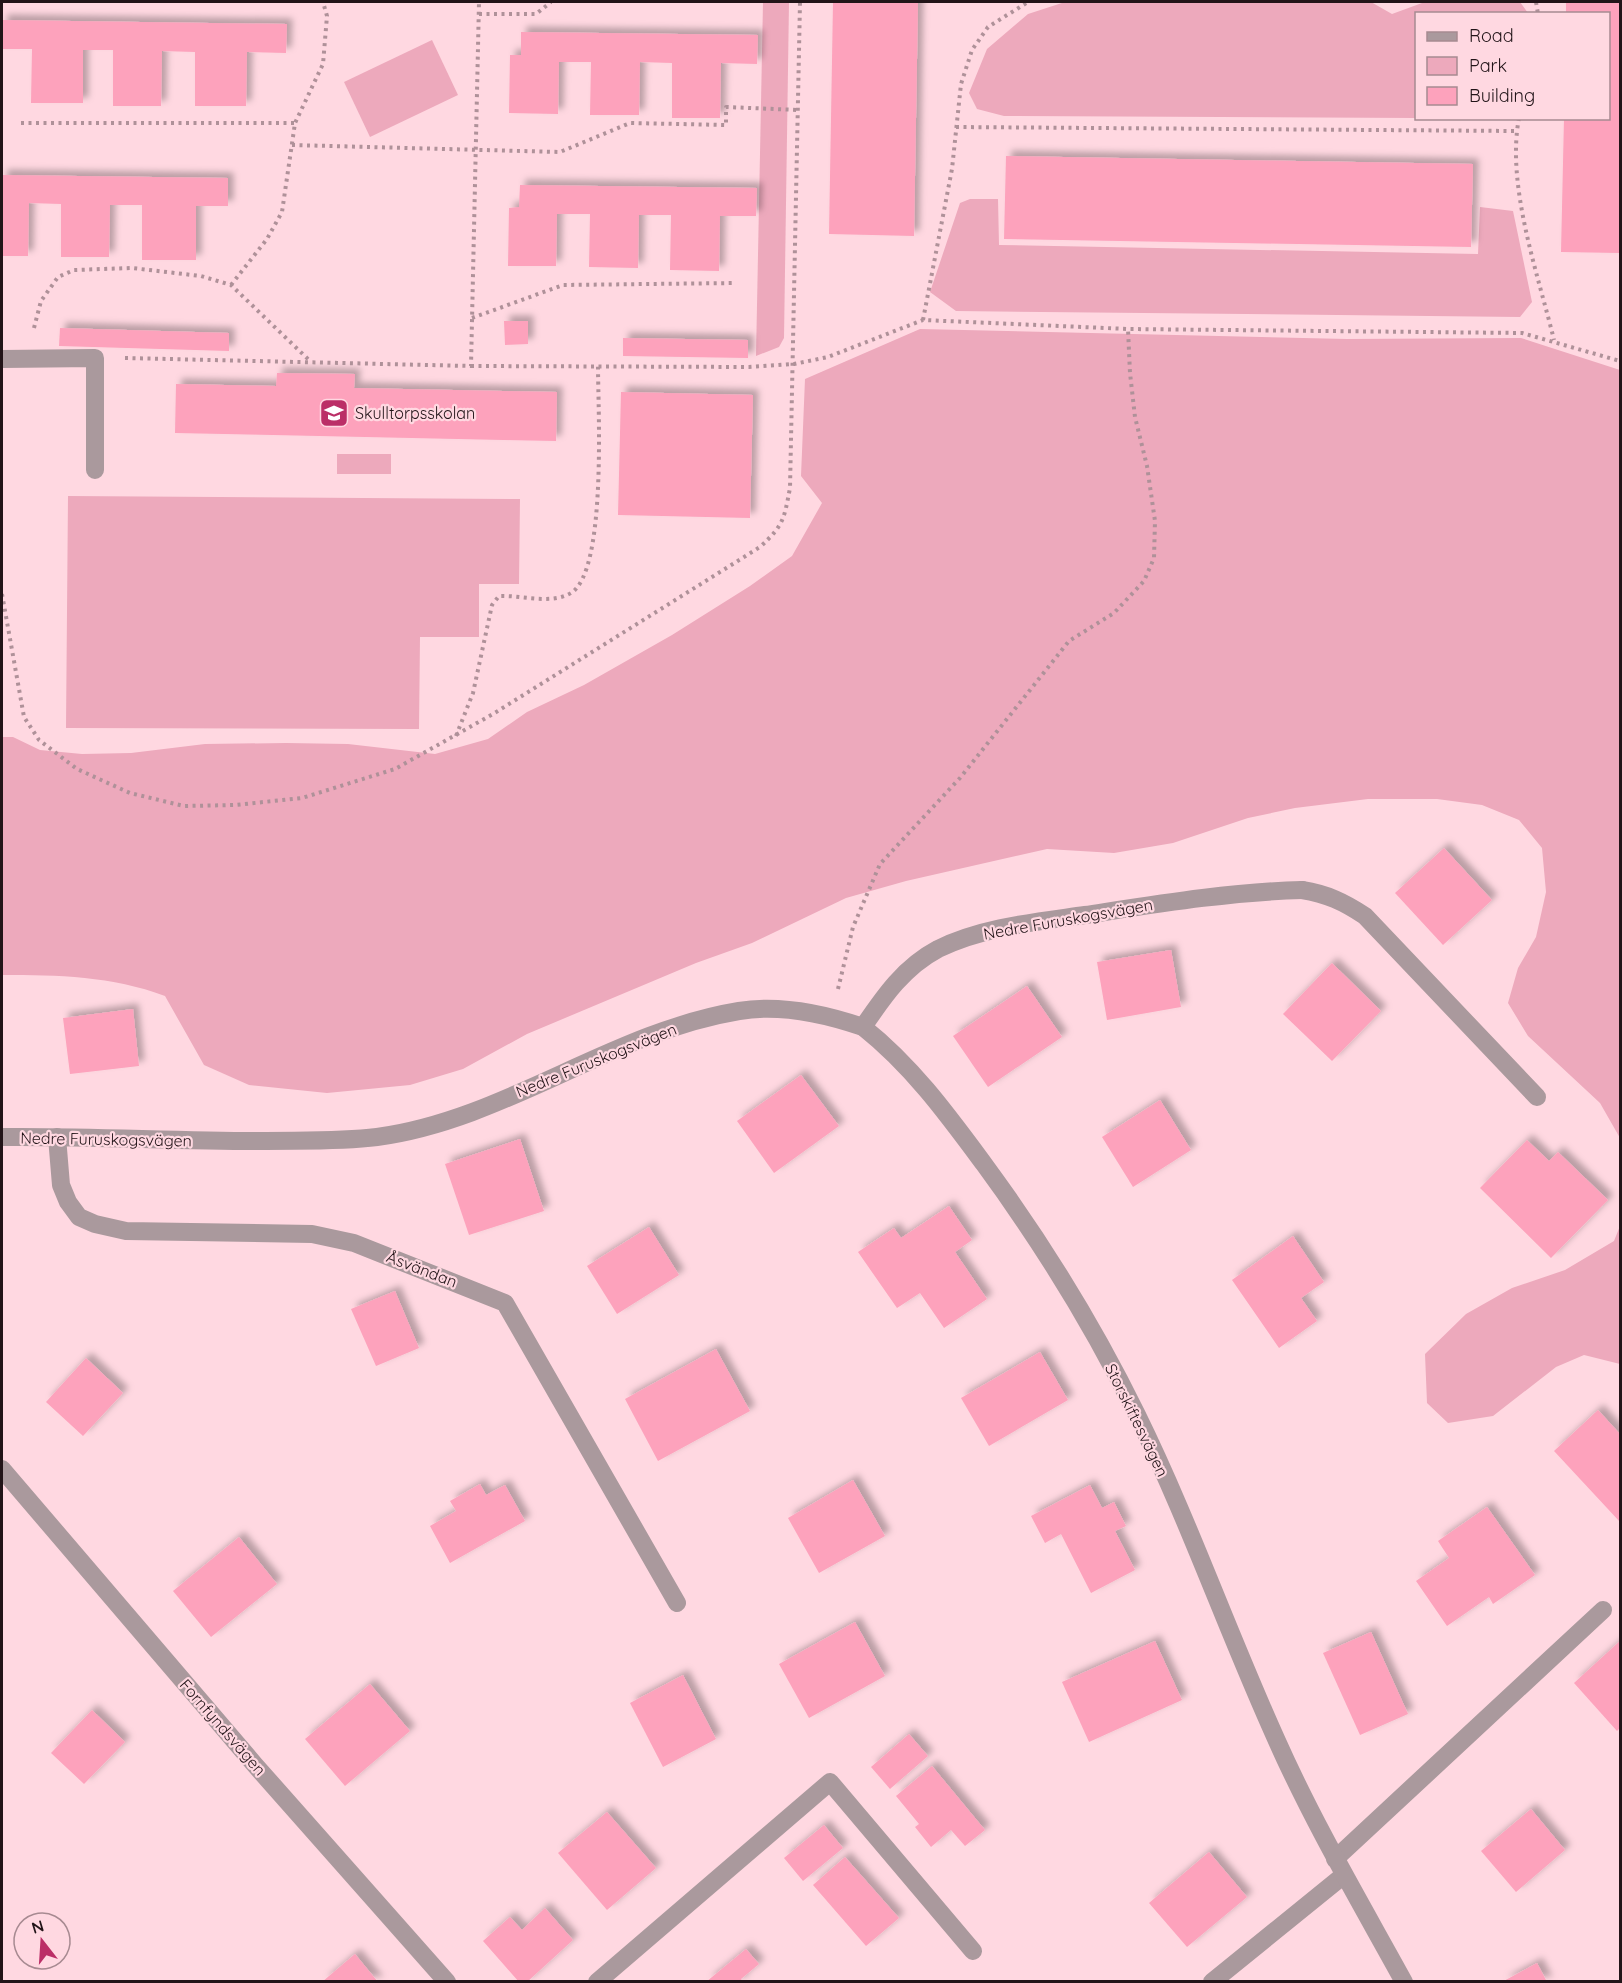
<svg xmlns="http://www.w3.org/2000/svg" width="1622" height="1983" viewBox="0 0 1622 1983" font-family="Quicksand,sans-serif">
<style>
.green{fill:#eda9bc}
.building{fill:#fda2bc;filter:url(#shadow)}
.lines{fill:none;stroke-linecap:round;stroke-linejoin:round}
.path{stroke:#af9199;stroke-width:4;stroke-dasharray:3 4.5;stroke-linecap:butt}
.service{stroke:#aa999d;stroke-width:18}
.minor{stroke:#aa999d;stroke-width:18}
.labels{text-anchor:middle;stroke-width:4.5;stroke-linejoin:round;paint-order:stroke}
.poi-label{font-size:16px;fill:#221418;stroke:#ffd8e1;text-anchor:start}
.street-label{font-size:16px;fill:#221418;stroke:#ffd8e1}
</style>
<defs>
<filter id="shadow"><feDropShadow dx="5.5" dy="-5.5" stdDeviation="3" flood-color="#0004"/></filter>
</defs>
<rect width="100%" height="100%" fill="#ffd8e1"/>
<g class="green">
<path d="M763,2H789L784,338L779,347L756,356Z"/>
<path d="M1065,2H1371L1392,14L1422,3L1437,2H1520L1528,13L1416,14V118L1004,116L977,109L969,93L987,49L1028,14Z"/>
<path d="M432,40L458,95L370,137L344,82Z"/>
<path d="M970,199H998L999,245L1478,254L1480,207L1513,211L1532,302L1520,317L956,311L930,292L960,203Z"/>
<path d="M920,329L1347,339L1521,338L1620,370V1138L1600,1103L1528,1036L1508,1003L1518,968L1536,937L1546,892L1542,848L1519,820L1482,805L1437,799H1368L1295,808L1248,818L1173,843L1114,853L1047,849L906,881L846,898L752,943L696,963L527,1034L463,1069L410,1085L327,1093L249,1085L204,1065L165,996C112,976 58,975 2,975V737H13L40,750L82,754L131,753L205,744L286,743L348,744L435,754L488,739L527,712L584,685L672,635L750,586L792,556L822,503L801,476L805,379Z"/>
<rect x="337" y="454" width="54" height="20"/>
<path d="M68,496L520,499L519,584H479V637H420L419,729L66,728Z"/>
<path d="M1620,1226V1364L1584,1355L1556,1367L1493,1416L1448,1423L1427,1403L1425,1354L1466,1314L1512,1288L1565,1270L1614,1241Z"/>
</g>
<g class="building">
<path d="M833,2H918L914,236L829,234Z"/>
<path d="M1566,2H1620V253L1561,252L1564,118H1608V14H1566Z"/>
<path d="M2,20L287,24L286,53L247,52L246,106H195V52L162,51L161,106H113V50H83V103H31L32,49H2Z"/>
<path d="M521,32L758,35L757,64L721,63L720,118H672V63L640,62L639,115H590L591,62H559L558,114L509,113L510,55H521Z"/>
<path d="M1006,156L1473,164L1471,247L1004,239Z"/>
<path d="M2,175L228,178V206H196V260H142V205H110L109,257H61V204L29,203L28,256H2Z"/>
<path d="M520,185L757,188L756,216H720L719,271L670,270L671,215H639L638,268L589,267L590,214H557L556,266H508L509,208L519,207Z"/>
<path d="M504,321H528V344L505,345Z"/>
<path d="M60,328L229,333V351L59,346Z"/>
<path d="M623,338L748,340V358L623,356Z"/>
<path d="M277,373L355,374L354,388L557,392L556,441L175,433L176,384L276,386Z"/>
<path d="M621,392L753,395L750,518L618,515Z"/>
<path d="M1444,848L1492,900L1443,945L1395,893Z"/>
<path d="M1171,950L1181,1007L1107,1020L1097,962Z"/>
<path d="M1332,963L1381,1011L1332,1061L1283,1014Z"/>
<path d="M1027,986L1062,1037L988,1087L953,1036Z"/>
<path d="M133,1009L139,1066L70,1074L63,1018Z"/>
<path d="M801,1075L839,1126L774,1173L737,1121Z"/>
<path d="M1160,1100L1191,1150L1133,1187L1102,1137Z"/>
<path d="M520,1139L544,1211L469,1235L445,1164Z"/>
<path d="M1527,1140L1549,1161L1558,1152L1608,1200L1551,1258L1480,1188Z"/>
<path d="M949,1206L972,1240L955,1252L987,1299L944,1328L920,1293L897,1308L858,1252L894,1228L901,1238Z"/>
<path d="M649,1227L679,1275L617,1314L587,1266Z"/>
<path d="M1293,1236L1324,1282L1301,1298L1317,1321L1279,1348L1232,1280Z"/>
<path d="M395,1291L419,1348L376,1366L351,1309Z"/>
<path d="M716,1349L750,1411L658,1461L625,1399Z"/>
<path d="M1040,1352L1068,1400L989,1446L961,1398Z"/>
<path d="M86,1358L123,1393L83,1436L46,1402Z"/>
<path d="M1598,1410L1620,1434V1522L1554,1451Z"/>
<path d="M853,1480L885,1536L819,1573L788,1518Z"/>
<path d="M480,1484L486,1495L505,1485L525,1521L450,1563L430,1526L456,1511L450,1501Z"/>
<path d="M1090,1485L1102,1508L1114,1502L1126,1526L1115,1531L1135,1570L1091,1593L1061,1534L1045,1543L1031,1516Z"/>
<path d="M1487,1507L1535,1575L1493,1604L1489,1597L1447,1626L1416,1581L1449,1558L1438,1541Z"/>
<path d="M239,1537L277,1584L211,1637L173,1591Z"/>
<path d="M855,1622L885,1676L809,1718L779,1664Z"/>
<path d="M1371,1632L1408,1714L1360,1735L1323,1653Z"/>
<path d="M1155,1641L1182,1700L1089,1742L1062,1682Z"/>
<path d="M1620,1641V1728L1617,1731L1574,1683Z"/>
<path d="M683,1675L716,1739L663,1767L630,1703Z"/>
<path d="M370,1684L410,1731L345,1786L305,1739Z"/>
<path d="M92,1710L125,1742L84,1784L51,1753Z"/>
<path d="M909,1734L928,1756L890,1789L871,1767Z"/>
<path d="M932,1766L985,1830L965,1846L951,1830L931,1847L915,1827L919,1824L896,1796Z"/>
<path d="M1531,1809L1565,1850L1516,1892L1481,1851Z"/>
<path d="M607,1812L656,1868L607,1910L558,1853Z"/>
<path d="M824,1825L843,1848L803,1881L784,1858Z"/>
<path d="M1209,1852L1247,1897L1187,1947L1149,1903Z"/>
<path d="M845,1857L899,1918L866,1946L813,1885Z"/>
<path d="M545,1908L573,1940L527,1982H519L483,1941L510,1917L522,1930Z"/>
<path d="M746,1949L759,1964L741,1979L743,1982H706Z"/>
<path d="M355,1954L378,1982H322Z"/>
<path d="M1537,1963L1547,1982H1502Z"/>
</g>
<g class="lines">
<g class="path">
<path d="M1536,2L1538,14"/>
<path d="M479,14H536L551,2"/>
<path d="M1519,118C1506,185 1538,274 1554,340"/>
<path d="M21,123H295"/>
<path d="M956,127L1516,131"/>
<path d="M292,145L560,152L630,123L726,125V107L798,110"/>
<path d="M231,285L267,239L282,212L295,123L323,64L327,16L323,2"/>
<path d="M472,318L563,285L735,283"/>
<path d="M923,320L952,169L961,84L972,50L988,27L1028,2"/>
<path d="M34,328L41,301L58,277L74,270L132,268L201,276L231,285L310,361"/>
<path d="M125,358L471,366L479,2"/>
<path d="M471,366L749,367L794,364L828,357L923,320L1128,329L1522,333L1620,361"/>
<path d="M2,594L24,717L39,740L77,769L130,793L184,806L235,805L302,798L395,769L493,714L760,547C784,525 784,519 790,488L800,2"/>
<path d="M456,736L473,693L492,605L499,596C522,595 550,605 571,593C607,571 598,409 598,366"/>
<path d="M838,989L853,927L880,864L960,778L1069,641L1114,613L1144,581L1154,558L1155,521L1147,466L1135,417L1130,373L1128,329"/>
</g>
<g class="service">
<path d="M2,359L95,358V470"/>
<path d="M1302,890C1327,894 1344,902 1365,916L1537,1097"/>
<path d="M1335,1859L1603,1610"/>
<path d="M597,1982L830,1782L973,1951"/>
<path d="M1212,1982L1344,1875"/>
</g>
<g class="minor">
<path d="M863,1027C912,1066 947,1114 984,1164C1042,1243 1094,1327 1137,1415C1189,1521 1228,1633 1277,1741C1314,1824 1360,1902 1404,1982"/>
<path d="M2,1137C88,1136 173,1141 259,1141C298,1140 338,1142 377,1137C505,1120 611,1032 739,1011C780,1004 825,1014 863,1027C884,996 904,967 938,949C982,927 1036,922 1085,915C1157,904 1229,892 1302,890"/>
<path d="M57,1137L61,1185L68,1202L79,1217L95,1224L126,1231L312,1234L354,1243L505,1303L677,1603"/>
<path d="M2,1469L255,1765L447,1982"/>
</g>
</g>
<defs>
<g id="school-square" transform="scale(1.5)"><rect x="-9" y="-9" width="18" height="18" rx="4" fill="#bb2f67" stroke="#ffd8e1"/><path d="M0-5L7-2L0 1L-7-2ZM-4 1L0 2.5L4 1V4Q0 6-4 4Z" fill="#fff"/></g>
</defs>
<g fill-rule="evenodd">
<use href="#school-square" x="334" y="413"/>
</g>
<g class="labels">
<g class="poi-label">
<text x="355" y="419">Skulltorpsskolan</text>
</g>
<g class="street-label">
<text transform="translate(1068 919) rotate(-10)" y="6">Nedre Furuskogsvägen</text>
<text transform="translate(596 1060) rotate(-22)" y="6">Nedre Furuskogsvägen</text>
<text transform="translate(106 1139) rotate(1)" y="6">Nedre Furuskogsvägen</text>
<text transform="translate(422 1269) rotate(21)" y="6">Åsvändan</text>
<text transform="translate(1137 1420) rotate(64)" y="6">Storskiftesvägen</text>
<text transform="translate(223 1727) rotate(49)" y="6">Fornfyndsvägen</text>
</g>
</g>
<rect width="1622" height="1983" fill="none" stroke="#221418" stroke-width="6"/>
<rect x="1415" y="12" width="195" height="108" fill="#ffd8e1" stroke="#a78a91" stroke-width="1.5"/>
<rect x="1427" y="32" width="30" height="9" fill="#aa999d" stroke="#a78a91" stroke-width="1.5"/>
<text x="1469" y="42" font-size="18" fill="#221418">Road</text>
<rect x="1427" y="57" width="30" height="18" fill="#eda9bc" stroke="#a78a91" stroke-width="1.5"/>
<text x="1469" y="72" font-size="18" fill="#221418">Park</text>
<rect x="1427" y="87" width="30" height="18" fill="#fda2bc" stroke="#a78a91" stroke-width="1.5"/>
<text x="1469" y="102" font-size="18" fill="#221418">Building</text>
<g transform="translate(42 1941) rotate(343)"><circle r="28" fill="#ffd8e1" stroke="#a78a91" stroke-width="1.5"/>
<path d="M0-4.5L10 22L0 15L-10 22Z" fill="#bb2f67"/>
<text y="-9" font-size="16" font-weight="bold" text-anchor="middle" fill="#221418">N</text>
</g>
</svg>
